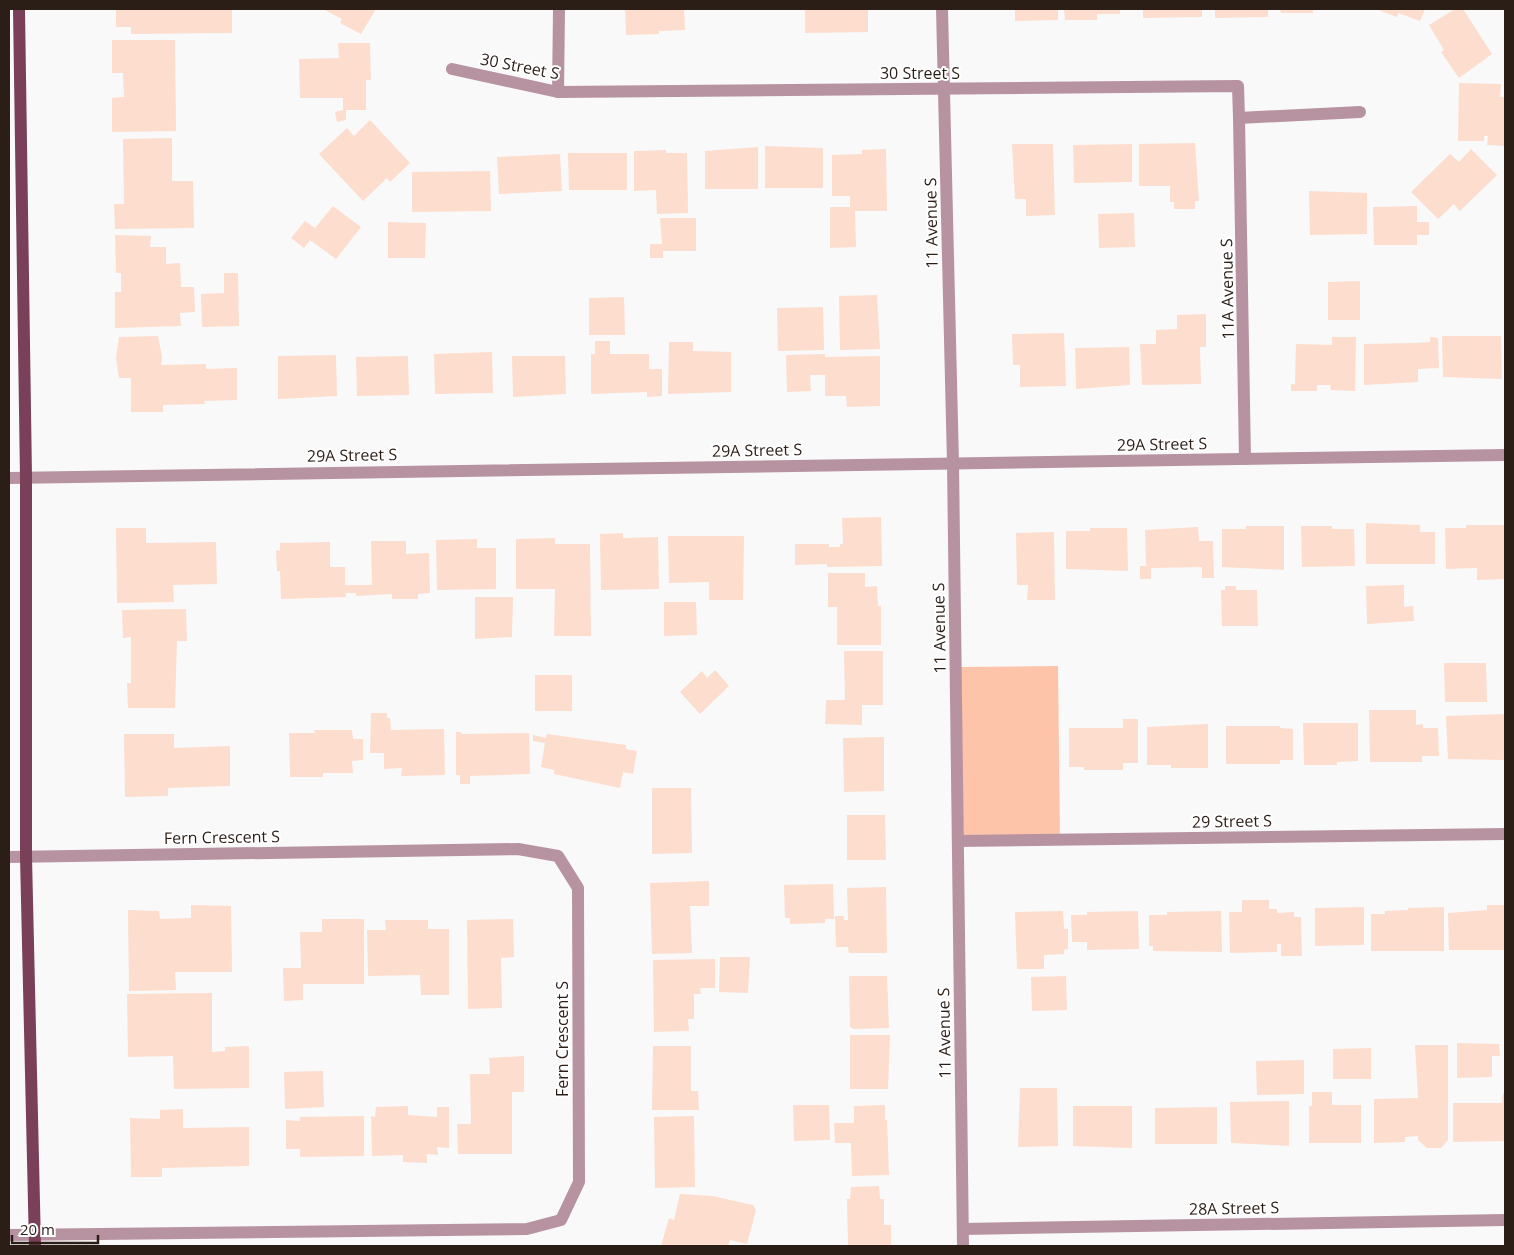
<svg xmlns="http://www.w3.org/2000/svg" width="1514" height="1255" viewBox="0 0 1514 1255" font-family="'Open Sans',sans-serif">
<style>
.green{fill:#fec4a9}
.building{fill:#fdddce}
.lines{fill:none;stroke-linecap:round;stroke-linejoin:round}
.minor{stroke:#b793a1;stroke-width:12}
.major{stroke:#7a3f59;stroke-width:12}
.labels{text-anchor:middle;stroke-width:4;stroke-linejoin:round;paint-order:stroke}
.street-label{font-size:16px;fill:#2b1e17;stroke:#fff}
</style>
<rect width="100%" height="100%" fill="#f9f9f9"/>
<path class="green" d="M1058,666L1060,840L958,841L956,667Z"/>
<g class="building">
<path d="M116,9H232V33L131,34V27H116Z"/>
<path d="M323,9H376L361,34L340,23L342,19Z"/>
<path d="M625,9H684L685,30L659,31V34L626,35Z"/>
<path d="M805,9H868V32L805,33Z"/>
<path d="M1015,9H1058V20L1015,21Z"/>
<path d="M1064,9H1120V14H1097V20H1065Z"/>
<path d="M1143,9H1202V17L1143,18Z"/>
<path d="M1215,9H1268V17L1215,18Z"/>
<path d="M1280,9H1313V13H1281Z"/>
<path d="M1376,9H1425L1420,21L1398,13L1397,17Z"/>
<path d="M1455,9H1463L1492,54L1459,78L1441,52L1444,50L1429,25Z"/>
<path d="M112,40H175L176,131L112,132V98L124,97L123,73H112Z"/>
<path d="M338,43H370L371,80H366V110H346V120L337,122L335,112L343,110V98H300L299,59L339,58Z"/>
<path d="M1459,83L1501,84L1500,97H1505V146L1487,145L1488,136H1484V141H1458Z"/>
<path d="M370,120L410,163L390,182L387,178L363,201L319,154L347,128L354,136Z"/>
<path d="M172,138V181H193L194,228L115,229L114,204H124L123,139Z"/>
<path d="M1195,143L1199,201H1195V209H1174V202H1170V186H1139V144Z"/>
<path d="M1012,144H1053L1055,215L1026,216V199H1015Z"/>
<path d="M1132,144V182L1074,183L1073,145Z"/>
<path d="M765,146L823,148V188H765Z"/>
<path d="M758,147V189H705V151Z"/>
<path d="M886,149L887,211H855L856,247L830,248V207H850V196H832V155L862,154V150Z"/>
<path d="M1471,149L1497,175L1460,211L1454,204L1438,219L1411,192L1450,154L1459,162Z"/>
<path d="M666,150V153H687L688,213L657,214L656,190L634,191V151Z"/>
<path d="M568,153H627V190H569Z"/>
<path d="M560,154L562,191L499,194L497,157Z"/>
<path d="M490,171L491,211L412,212V172Z"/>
<path d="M1309,191L1367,193V234L1310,235Z"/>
<path d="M333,206L361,227L336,259L310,240L304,248L291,238L305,221L315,228Z"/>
<path d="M1417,206V222H1429V235H1417V245H1374L1373,207Z"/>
<path d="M1134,213L1135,247L1099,248L1098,214Z"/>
<path d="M660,218H696V251H663V258H650V244H662Z"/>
<path d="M388,222L426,223L425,258H388Z"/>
<path d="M115,235L151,236L150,247H166V264L180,263L181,287H194L195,312L180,313L181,326L115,328V292H121V273H116Z"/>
<path d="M224,273H238L239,326L202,327L201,294L224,293Z"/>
<path d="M1360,281V320H1328V282Z"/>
<path d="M877,295L880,349L840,350L839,296Z"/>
<path d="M624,297L625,335H589V298Z"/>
<path d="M823,307L824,350L778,351L777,308Z"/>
<path d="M1206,314V347H1200L1201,384L1142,385L1140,344H1156V330L1177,329V315Z"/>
<path d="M1064,333L1066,386L1020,387V365H1013L1012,334Z"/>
<path d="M158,336L162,357L161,365L206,364V369L237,368V400L204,401L205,404L163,405V412H131V378H119L116,358L119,337Z"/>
<path d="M1442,336H1501L1502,379L1443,377Z"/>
<path d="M1332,337H1356L1355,391L1331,390L1330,385H1317V391H1291V384H1295L1296,344L1332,345Z"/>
<path d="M1430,337L1438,338L1439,368L1418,369V382L1364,385V344L1414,343L1430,342Z"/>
<path d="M595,341H610V354H649V369H662V396L647,397V392L591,394V354H595Z"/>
<path d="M669,342H693V351L731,352V392L668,394Z"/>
<path d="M1129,347L1130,385L1076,389L1075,348Z"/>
<path d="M492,352L493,393L435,394L434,354Z"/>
<path d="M825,354V357L880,356V406L847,407L846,396H825V375H810L811,391L787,392L786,355Z"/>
<path d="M336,355L337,396L278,399V356Z"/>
<path d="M408,356L409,395L357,396L356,357Z"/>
<path d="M512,356H565L566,394L513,397Z"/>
<path d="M881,517L882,566L827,567V564L795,565V544H829V547H840V544H843L842,518Z"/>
<path d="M1366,523L1420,525V532H1435V564H1366Z"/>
<path d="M1466,525H1504L1505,579L1477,580V568L1446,569L1445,528H1466Z"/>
<path d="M1246,526H1284V570L1222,567V529H1246Z"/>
<path d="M1301,526H1332V529H1354L1355,566L1302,567Z"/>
<path d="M1198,527L1199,541H1213L1214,578H1202V567L1151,568V579H1140V566H1146L1145,530Z"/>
<path d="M116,528H146V543L216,542L217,584L173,585L174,602L117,603Z"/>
<path d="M1090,528H1127L1128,571L1066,569V531H1090Z"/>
<path d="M1054,532L1055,600H1027L1028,585H1017L1016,533Z"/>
<path d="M623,533V538L658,537L659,589L601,590L600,534Z"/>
<path d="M668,536H744L743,600H709V582L669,583Z"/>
<path d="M555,538V544H590L591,636H554L555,589H516V539Z"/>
<path d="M477,539V548H496V589L437,590L436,540Z"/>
<path d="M371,541H406V554L429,553L430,593L418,594V599H392V594L356,596V593H346V597L281,599L280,571H277L276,550L280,551V543L330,542V567H345V585H372Z"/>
<path d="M828,573H865V587L877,586L878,606H881V645H837V607H828Z"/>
<path d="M1404,585V607L1413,606L1414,621L1367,624L1366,586Z"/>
<path d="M1225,586H1236V590H1257L1258,626H1222L1221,590H1225Z"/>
<path d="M475,597H513L512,637L475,639Z"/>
<path d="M664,602H696L697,635L664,636Z"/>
<path d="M186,609L187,641H177L175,708H128L127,683H131V637L123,638L122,610Z"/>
<path d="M844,651H883V705H862V725L825,724L826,700H845Z"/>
<path d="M1444,663H1486L1487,702H1445Z"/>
<path d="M715,670L729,686L700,714L680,692L702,671L707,678Z"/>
<rect x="535" y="675" width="37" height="36"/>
<path d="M1369,710H1416V725L1423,724V728H1438L1439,756H1422V762H1370Z"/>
<path d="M371,713H387V718H390L391,730L444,729L445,775L401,776L402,768L384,769V753H370Z"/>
<path d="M1505,714V760L1448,759L1446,716Z"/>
<path d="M1123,719H1138V763H1123V770H1084V767H1069V728H1123Z"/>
<path d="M1303,723H1358V761L1337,762V765H1304Z"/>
<path d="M1208,724V768H1171V765H1147V727Z"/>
<path d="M1226,726H1280V728L1293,729V760H1280V764H1226Z"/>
<path d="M314,730H352L353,739H363V760L352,761L353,773H323V777H290L289,733H315Z"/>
<path d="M456,732H461V734L529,733L530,774L470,776V784H460V775H456Z"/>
<path d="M124,734H174V748L230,746V786L168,788V796L125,797Z"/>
<path d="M547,734L626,745V749L637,751L633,774L623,772L620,788L554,774V770L541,767L545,743L533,741V735L546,738Z"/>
<path d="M884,737V791L844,792L843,738Z"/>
<path d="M652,788H691L692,853L652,854Z"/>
<path d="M847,815H885L886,860H847Z"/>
<path d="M709,881V906H690L692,953L652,954L650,883Z"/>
<path d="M833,884L834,919H825V923L790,924V918H785L784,885Z"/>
<path d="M886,887L887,953H849L848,947H836L835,916H844V920H848L847,888Z"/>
<path d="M1242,900H1269V909H1277V913L1294,912V917H1301L1302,956H1281V944H1277V952L1230,953L1229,912H1242Z"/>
<path d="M191,905L231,906L232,972H175L176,990L129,991L128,910L159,911L160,919L191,918Z"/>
<path d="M1487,905H1505V950H1449L1448,913L1487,910Z"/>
<path d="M1364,907V945L1315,946V908Z"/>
<path d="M1444,907V951H1371V914H1385V911L1408,910V908Z"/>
<path d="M1063,911L1064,929H1068V949L1064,950V954L1044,955V969H1017L1015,912Z"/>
<path d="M1138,911L1139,949L1087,950V942H1072L1071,915H1087V912Z"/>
<path d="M1221,911L1222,952L1153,951V946H1149V915H1167V912Z"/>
<path d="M322,919H364V984H303V1000L284,1001L283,968H301L300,932H322Z"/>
<path d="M513,919L514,957L501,958L502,1008L468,1009L467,920Z"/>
<path d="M385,920H428V929H449V995H421L420,975L368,976L367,930H386Z"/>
<path d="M720,957H750L748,993L719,992Z"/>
<path d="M715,959V988H700L701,994H694V1019H688L689,1031L654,1032L653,960Z"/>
<path d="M849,976H887L889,1028L854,1029L850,1027Z"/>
<path d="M1066,976L1067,1010L1032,1011L1031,977Z"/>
<path d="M212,993V1052L225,1051V1047L249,1046V1088L174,1089L173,1056L128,1057L127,994Z"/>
<path d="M850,1035H890L888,1089H850Z"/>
<path d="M1457,1043L1499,1044L1500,1056H1492V1077L1457,1078Z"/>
<path d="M1415,1045H1448V1140L1441,1148H1427L1418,1140V1136L1405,1137V1142L1374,1143V1099L1418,1098Z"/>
<path d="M653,1046H691V1091H698L699,1110H652Z"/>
<path d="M1371,1048V1079H1333V1049Z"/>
<path d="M524,1056V1092H512V1154H458L457,1124H471L470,1074H490L489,1058Z"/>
<path d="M1304,1060V1094L1257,1095L1256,1061Z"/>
<path d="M323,1071L324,1107L285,1109L284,1072Z"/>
<path d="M1020,1088H1057L1058,1146L1018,1147Z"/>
<path d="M1312,1092H1332V1105H1361V1143H1309V1106H1312Z"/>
<path d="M1503,1093H1505V1141L1453,1142V1103H1502Z"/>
<path d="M1289,1101V1146L1231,1143L1230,1102Z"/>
<path d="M793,1105H829L830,1140L794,1141Z"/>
<path d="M885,1105V1120H887L889,1175L852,1176L851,1143H835L834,1123H854V1106Z"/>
<path d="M408,1106V1115L437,1117V1107H449V1148L437,1147L438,1155L427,1154V1163L403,1162V1155L372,1156L371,1116L375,1117L376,1107Z"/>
<path d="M1073,1106H1132V1148L1073,1146Z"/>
<path d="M1217,1107V1144H1155V1108Z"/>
<path d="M183,1109V1128L249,1127V1166L162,1168V1177H131L130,1118L160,1119V1110Z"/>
<path d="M364,1116V1156L300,1157V1149H286V1120L300,1121V1117Z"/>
<path d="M694,1116L695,1187L655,1188L654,1117Z"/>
<path d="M879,1186L880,1199H884V1225H891V1246H848L847,1199H850L851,1187Z"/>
<path d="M680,1194L712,1196L753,1205L756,1210L747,1244L730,1240L728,1246H661L669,1218L674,1220Z"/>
</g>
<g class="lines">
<g class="minor">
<path d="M942,9L953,463L963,1246"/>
<path d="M452,69L558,92L1238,86L1239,118L1360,112"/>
<path d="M558,92L559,9"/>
<path d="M1239,118L1245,459"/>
<path d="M9,478L1505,455"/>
<path d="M958,841L1505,834"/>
<path d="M9,857L518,849L558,856L578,888L579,1182L561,1220L527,1229L9,1235"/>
<path d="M963,1229L1505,1220"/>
</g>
<path class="major" d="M19,9L26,477V857L35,1246"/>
</g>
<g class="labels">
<g class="street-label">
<text transform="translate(520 66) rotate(11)" y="6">30 Street S</text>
<text x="920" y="79">30 Street S</text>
<text transform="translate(931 223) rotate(-91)" y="6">11 Avenue S</text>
<text transform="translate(1227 289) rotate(-91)" y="6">11A Avenue S</text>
<text transform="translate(1162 444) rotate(-1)" y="6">29A Street S</text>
<text transform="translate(757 450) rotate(-1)" y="6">29A Street S</text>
<text transform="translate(352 455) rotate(-1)" y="6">29A Street S</text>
<text transform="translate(939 628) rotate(-91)" y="6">11 Avenue S</text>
<text transform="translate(1232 821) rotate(-1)" y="6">29 Street S</text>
<text transform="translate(222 837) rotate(-1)" y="6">Fern Crescent S</text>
<text transform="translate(944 1033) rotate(-91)" y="6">11 Avenue S</text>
<text transform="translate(562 1039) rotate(-90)" y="6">Fern Crescent S</text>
<text transform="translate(1234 1208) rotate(-1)" y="6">28A Street S</text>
</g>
</g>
<rect width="1514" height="1255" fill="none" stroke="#2b1e17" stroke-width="20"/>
<path d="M12 1235v8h86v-8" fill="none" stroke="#2b1e17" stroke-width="2.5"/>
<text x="20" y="1235" font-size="15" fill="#2b1e17" stroke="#ffffff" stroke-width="4" paint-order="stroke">20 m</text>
</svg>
